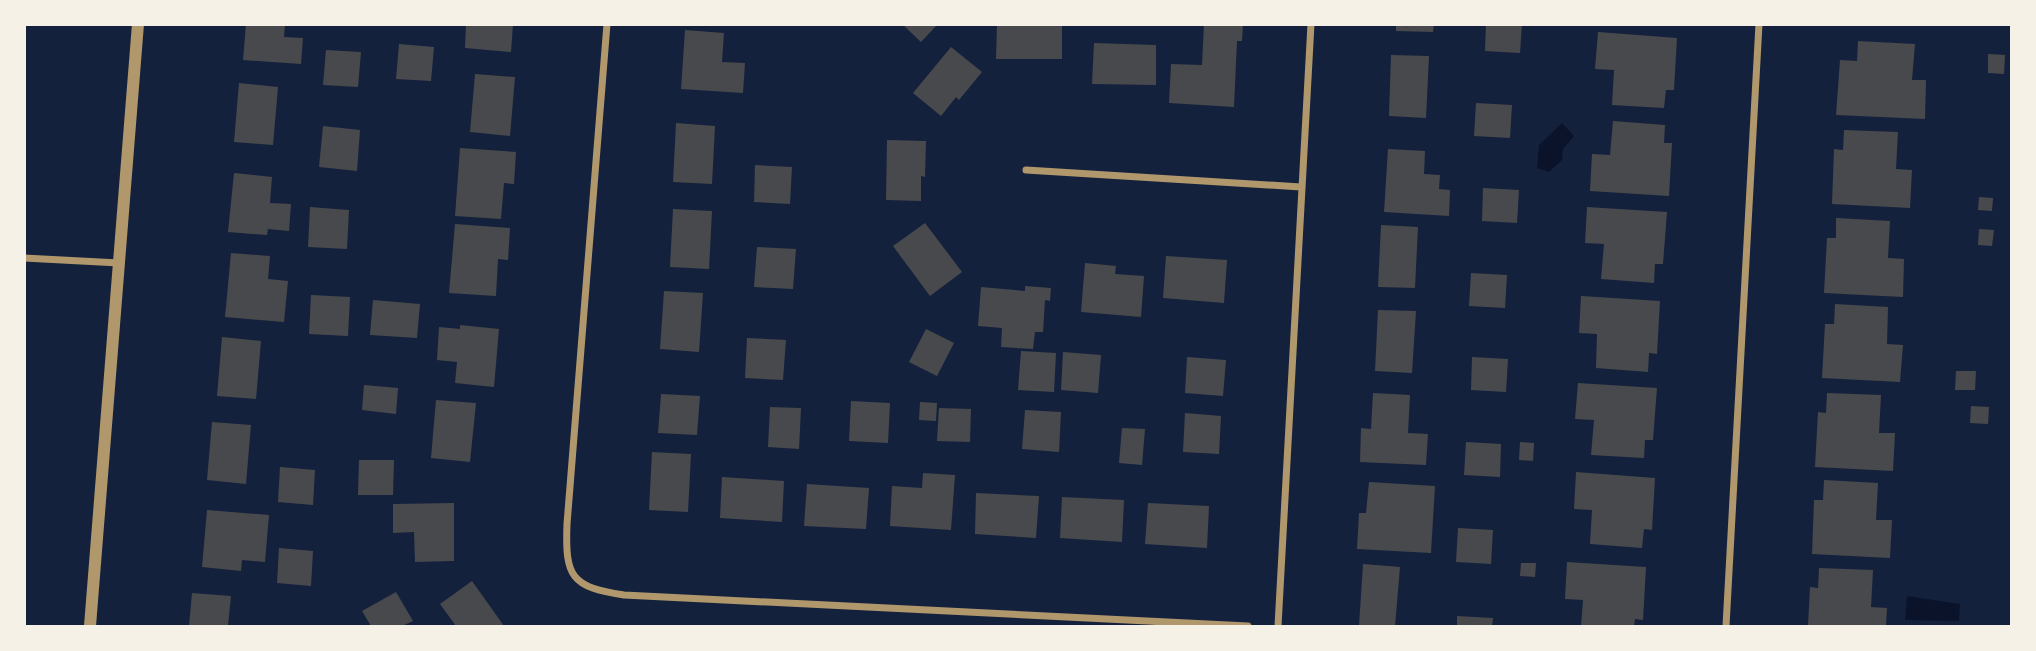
<svg xmlns="http://www.w3.org/2000/svg" width="2036" height="651" viewBox="0 0 2036 651" font-family="Ubuntu,sans-serif">
<style>
.water{fill:#0b132b}
.building{fill:#48494c}
.lines{fill:none;stroke-linecap:round;stroke-linejoin:round}
.minor{stroke:#b1986c;stroke-width:7}
.tertiary{stroke:#b1986c;stroke-width:12}
</style>
<rect width="100%" height="100%" fill="#14213d"/>
<g class="water">
<path d="M1562,123L1574,136L1563,149L1562,160L1549,172L1537,168L1539,145Z"/>
<path d="M1907,596L1960,604L1959,621L1905,620Z"/>
</g>
<g class="building">
<path d="M246,24H285L284,37L303,38L301,64L243,60Z"/>
<path d="M466,24H513L511,52L465,48Z"/>
<path d="M902,24H938L921,42Z"/>
<path d="M997,24H1062V59H996Z"/>
<path d="M1204,24H1243L1242,41H1237L1234,107L1169,103L1171,64L1202,65Z"/>
<path d="M1396,24H1434L1433,32L1396,31Z"/>
<path d="M1486,24H1522L1520,53L1485,51Z"/>
<path d="M685,30L724,33L722,62L745,63L743,93L681,89Z"/>
<path d="M1598,32L1677,38L1674,90H1666L1664,108L1612,105L1614,70L1595,69Z"/>
<path d="M1858,41L1915,44L1912,80H1926L1925,119L1836,115L1840,60L1857,61Z"/>
<path d="M1094,43L1156,45V85L1092,84Z"/>
<path d="M399,44L434,47L431,81L396,79Z"/>
<path d="M951,47L982,72L959,100L956,97L941,116L913,93Z"/>
<path d="M326,50L361,52L358,87L323,85Z"/>
<path d="M1988,54L2005,55L2004,74L1988,73Z"/>
<path d="M1391,55L1429,56L1426,118L1389,116Z"/>
<path d="M475,74L515,77L510,136L470,132Z"/>
<path d="M239,83L278,87L273,145L234,142Z"/>
<path d="M1476,103L1512,105L1510,138L1474,136Z"/>
<path d="M1613,121L1665,125L1664,143H1672L1669,196L1590,191L1592,154L1610,155Z"/>
<path d="M676,123L715,126L712,184L673,182Z"/>
<path d="M323,126L360,130L357,171L319,167Z"/>
<path d="M1844,130L1898,132L1896,169L1912,170L1910,208L1832,204L1834,149L1843,150Z"/>
<path d="M887,140L926,141L925,177L921,176V201L886,200Z"/>
<path d="M460,148L516,152L514,184L504,183L501,219L455,216Z"/>
<path d="M1388,149L1425,151L1424,174L1440,175L1439,189L1450,190L1449,216L1384,212Z"/>
<path d="M755,165L792,167L790,204L754,202Z"/>
<path d="M234,173L272,177L270,203L291,204L289,231L268,229L267,235L228,232Z"/>
<path d="M1483,188L1519,190L1517,223L1482,221Z"/>
<path d="M1979,197L1993,198L1992,211L1978,210Z"/>
<path d="M310,207L349,210L347,249L308,247Z"/>
<path d="M1587,207L1667,212L1663,264H1655L1654,283L1601,279L1604,244L1585,243Z"/>
<path d="M673,209L712,211L709,269L670,267Z"/>
<path d="M1836,218L1890,221L1888,258L1904,259L1903,297L1824,293L1827,238H1836Z"/>
<path d="M925,223L962,272L930,296L893,246Z"/>
<path d="M455,224L510,228L508,260L498,259L496,296L449,293Z"/>
<path d="M1381,225L1418,227L1415,288L1378,287Z"/>
<path d="M1979,229L1994,230L1992,246L1978,245Z"/>
<path d="M757,247L796,249L793,289L754,287Z"/>
<path d="M231,253L270,256L268,279L288,281L284,322L225,317Z"/>
<path d="M1166,256L1227,260L1224,303L1163,298Z"/>
<path d="M1085,263L1116,266L1115,274L1144,276L1141,317L1081,312Z"/>
<path d="M1471,273L1507,275L1505,308L1469,306Z"/>
<path d="M1025,286L1051,288L1050,301L1045,300L1043,332H1035L1033,349L1001,347L1002,328L978,326L981,287L1025,291Z"/>
<path d="M664,291L703,293L699,352L660,349Z"/>
<path d="M311,295L350,297L348,336L309,334Z"/>
<path d="M1581,296L1660,301L1657,354L1649,353L1648,372L1596,368L1597,334L1579,333Z"/>
<path d="M373,300L420,304L417,338L370,335Z"/>
<path d="M1835,304L1888,307L1887,344L1903,345L1900,382L1822,378L1825,324H1834Z"/>
<path d="M1378,310L1416,311L1412,373L1375,371Z"/>
<path d="M460,325L499,329L494,387L455,383L457,362L437,360L439,327L460,329Z"/>
<path d="M926,329L954,343L937,376L909,362Z"/>
<path d="M222,337L261,341L256,399L217,396Z"/>
<path d="M747,338L786,340L783,380L745,378Z"/>
<path d="M1021,351L1056,353L1054,392L1018,390Z"/>
<path d="M1063,352L1101,355L1098,393L1061,390Z"/>
<path d="M1187,357L1226,360L1223,396L1185,393Z"/>
<path d="M1472,357L1508,359L1506,392L1471,390Z"/>
<path d="M1956,371H1976L1975,390H1955Z"/>
<path d="M1578,383L1657,388L1653,440H1645L1644,458L1591,455L1594,420L1575,419Z"/>
<path d="M364,385L398,388L396,414L362,410Z"/>
<path d="M1373,393L1410,395L1408,433L1428,434L1426,465L1360,462L1361,428L1371,429Z"/>
<path d="M1827,393L1881,395L1879,433H1895L1893,471L1815,467L1818,412L1826,413Z"/>
<path d="M661,394L700,396L697,435L658,433Z"/>
<path d="M436,400L476,403L470,462L431,458Z"/>
<path d="M851,401L890,403L888,443L849,441Z"/>
<path d="M920,402L937,403L936,421L919,420Z"/>
<path d="M1971,406L1989,407L1988,424L1970,423Z"/>
<path d="M770,407L801,408L799,449L768,447Z"/>
<path d="M939,408L971,409L970,442L937,441Z"/>
<path d="M1025,410L1061,412L1059,452L1022,449Z"/>
<path d="M1185,413L1221,416L1219,454L1183,452Z"/>
<path d="M212,422L251,425L246,484L207,480Z"/>
<path d="M1122,428L1145,429L1142,465L1119,463Z"/>
<path d="M1466,442L1501,444L1500,477L1464,475Z"/>
<path d="M1520,442L1534,443L1533,461L1519,460Z"/>
<path d="M652,452L691,454L688,512L649,510Z"/>
<path d="M359,460H394L393,495H358Z"/>
<path d="M280,467L315,470L313,505L278,502Z"/>
<path d="M1576,472L1655,478L1652,530L1644,529L1642,548L1590,544L1592,510L1574,509Z"/>
<path d="M923,473L955,475L951,530L890,526L892,486L922,488Z"/>
<path d="M722,477L784,481L782,522L720,518Z"/>
<path d="M1824,480L1878,483L1876,520H1892L1890,558L1812,554L1814,500H1823Z"/>
<path d="M1369,482L1435,486L1431,553L1357,549L1359,513H1366Z"/>
<path d="M807,484L869,488L866,529L804,526Z"/>
<path d="M976,493L1039,496L1036,538L975,534Z"/>
<path d="M1062,497L1124,500L1122,542L1060,538Z"/>
<path d="M454,503V561L415,562L414,532L393,533V504Z"/>
<path d="M1148,503L1209,506L1207,548L1145,544Z"/>
<path d="M207,510L269,515L265,562L242,560L241,571L202,567Z"/>
<path d="M1458,528L1493,530L1491,564L1456,562Z"/>
<path d="M279,548L313,551L311,586L277,583Z"/>
<path d="M1567,562L1646,567L1643,620L1635,619L1634,626H1581L1583,600L1565,599Z"/>
<path d="M1521,563H1536L1535,577L1520,576Z"/>
<path d="M1363,564L1400,567L1395,626H1359Z"/>
<path d="M1819,568L1873,570L1871,607L1887,608L1886,626H1808L1810,587L1818,588Z"/>
<path d="M472,581L504,626H456L440,604Z"/>
<path d="M396,592L413,621L402,626H371L362,611Z"/>
<path d="M192,593L231,596L228,626H189Z"/>
<path d="M1457,616L1493,618L1492,626H1457Z"/>
</g>
<g class="lines">
<g class="minor">
<path d="M607,24L567,524C565,577 571,587 624,595L1248,626"/>
<path d="M1026,170L1301,187"/>
<path d="M24,258L119,263"/>
<path d="M1278,626L1311,24"/>
<path d="M1726,626L1759,24"/>
</g>
<path class="tertiary" d="M90,626L138,24"/>
</g>
<rect width="2036" height="651" fill="none" stroke="#f6f1e7" stroke-width="52"/>
</svg>
